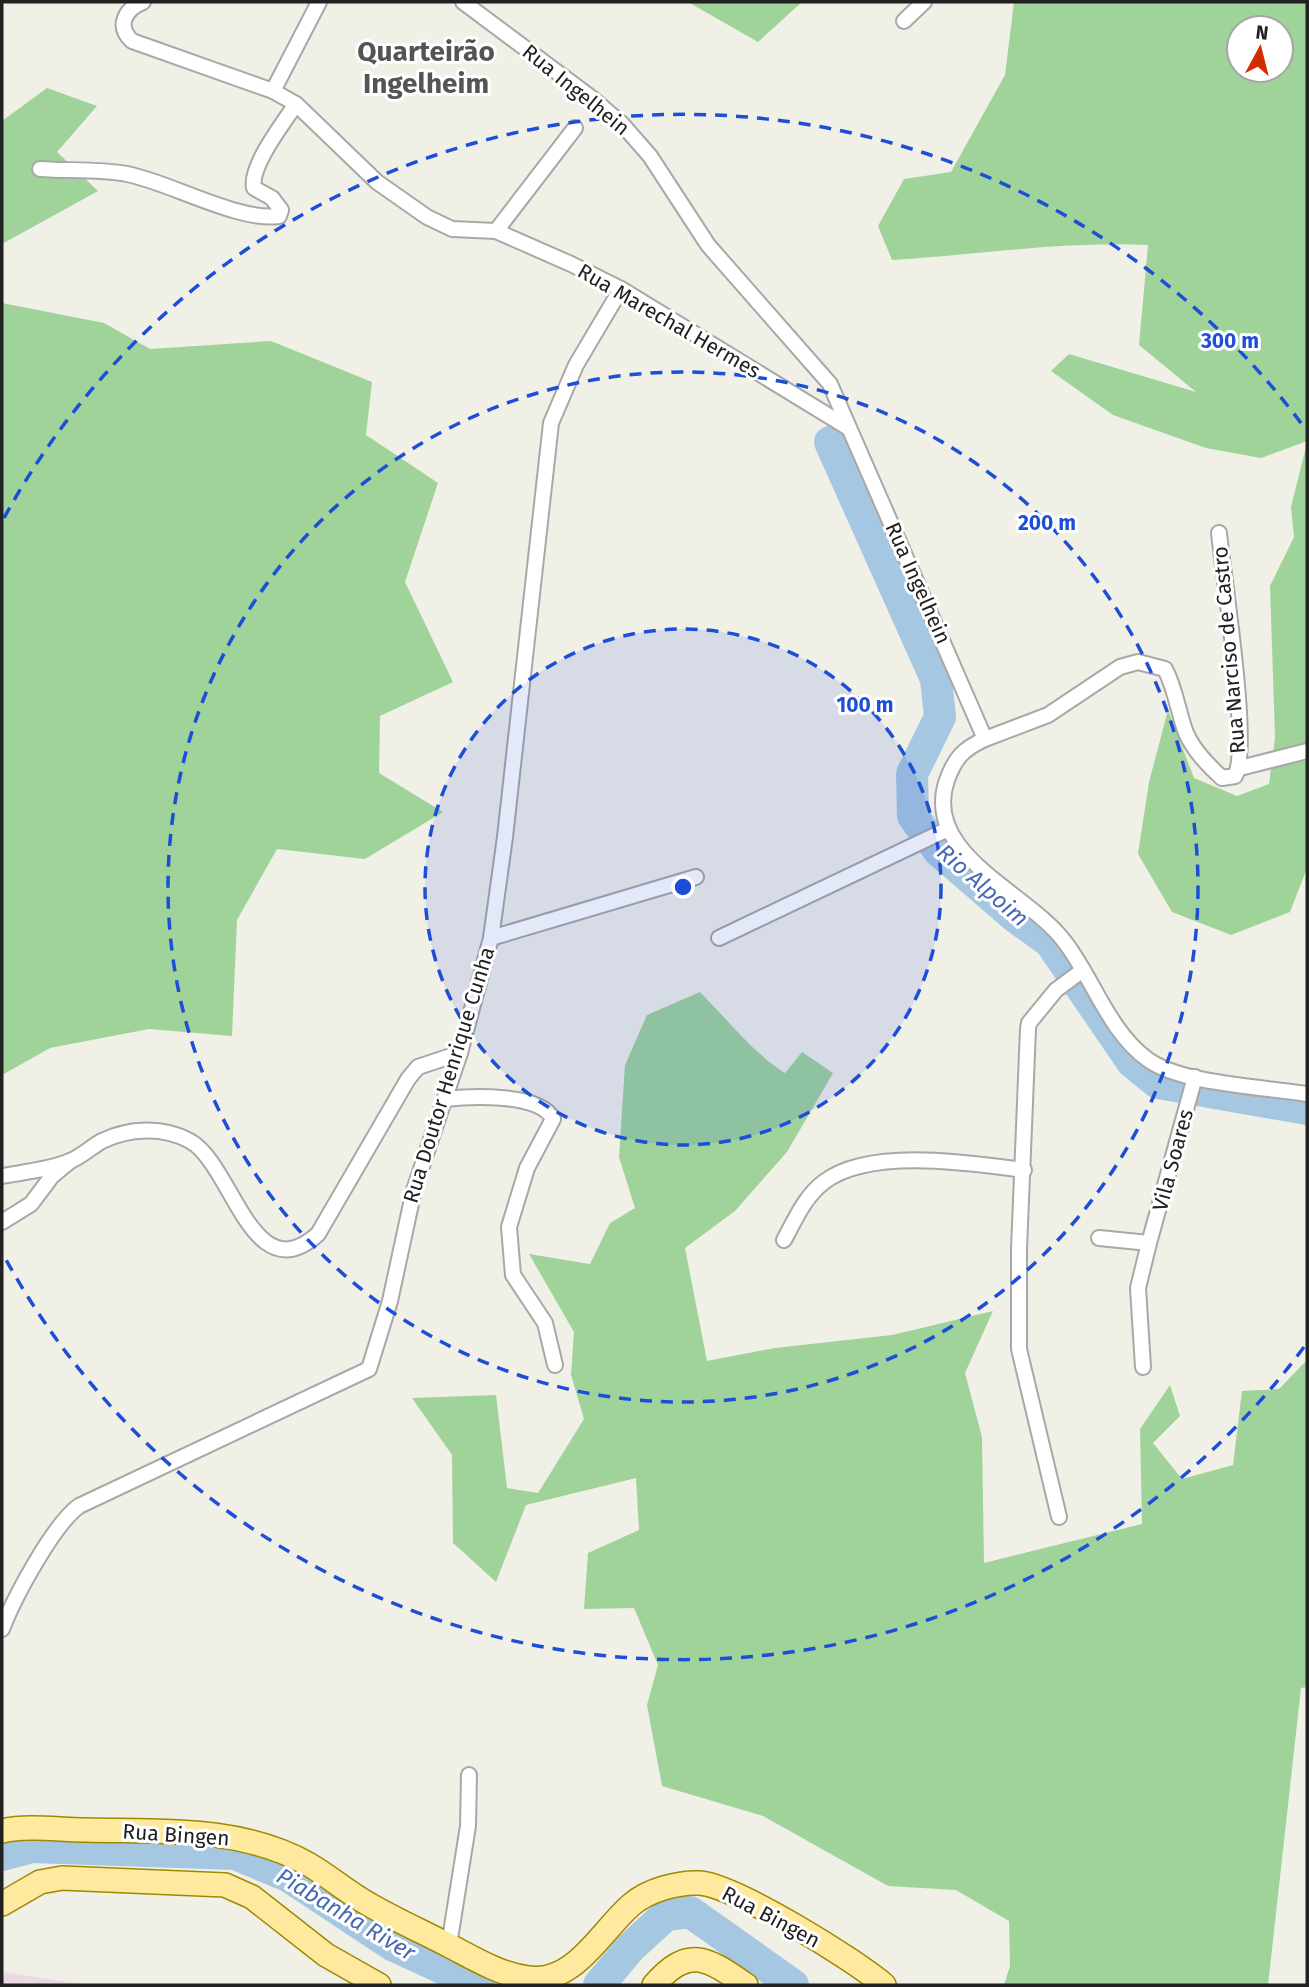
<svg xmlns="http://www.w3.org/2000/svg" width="1309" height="1987" viewBox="0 0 1309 1987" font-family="'Fira Sans',sans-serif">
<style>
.industrial{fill:#ebd9e4}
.forest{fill:#9fd39a;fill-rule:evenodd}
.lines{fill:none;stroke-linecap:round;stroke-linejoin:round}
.river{stroke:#a6c7e1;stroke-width:32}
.minor-casing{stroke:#a8a8a8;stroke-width:18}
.primary-casing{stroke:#9d8a00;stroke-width:26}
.minor{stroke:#fff;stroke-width:14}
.primary{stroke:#ffe99e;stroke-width:23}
.ring{fill:none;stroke:#1d4ed8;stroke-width:3.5;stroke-dasharray:12 9}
.labels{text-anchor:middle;stroke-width:6;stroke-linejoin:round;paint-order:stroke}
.street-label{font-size:21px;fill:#212121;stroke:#fff}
.water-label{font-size:23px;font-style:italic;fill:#4768b6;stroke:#fff}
.district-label{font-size:28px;font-weight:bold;fill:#545454;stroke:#fff}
.centre{fill:#1d4ed8;stroke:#fff;stroke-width:3.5}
.ring-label{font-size:21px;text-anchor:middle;font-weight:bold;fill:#1d4ed8;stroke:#fff;stroke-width:6;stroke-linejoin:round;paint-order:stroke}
</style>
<rect width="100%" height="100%" fill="#f1f0e7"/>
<path class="industrial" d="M2,1972L88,1985H2Z"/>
<g class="forest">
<path d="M688,2H802L758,42Z"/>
<path d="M1014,2H1307V441L1261,458L1206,448L1113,415L1051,371L1069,354L1196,392L1139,345L1148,245C1062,241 977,255 892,260L878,226L904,179L951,172L1005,75ZM1281,28V70H1239V28Z"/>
<path d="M47,88L97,106L57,152L98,191L2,244V121Z"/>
<path d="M2,303L104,323L150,349L271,341L372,382L366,435L438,483L405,582L453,682L380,716L379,773L443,812L365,859L277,849L237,920L232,1036L149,1029L50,1048L2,1075Z"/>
<path d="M1307,443V868L1290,912L1231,935L1172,912L1138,854L1149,782L1168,710L1194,778L1237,796L1269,784L1275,738L1270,586L1294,537L1291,507Z"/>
<path d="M700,992C728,1020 752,1052 785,1073L802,1052L833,1073L787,1152L735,1211L685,1248L707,1361L775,1348L892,1335L993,1311L965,1373L982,1437L984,1563L1142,1524L1140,1429L1170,1385L1180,1416L1153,1443L1182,1479L1233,1465L1242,1391L1279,1389L1307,1360V1687L1301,1688L1268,1985H1004L1010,1966L1009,1921L956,1890L888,1886L763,1816L662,1786L647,1705L658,1665L634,1608L584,1609L588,1553L639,1530L636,1478L526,1505L496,1582L453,1543L452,1455L412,1398L496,1395L507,1488L538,1493L584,1419L571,1375L574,1332L529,1254L590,1264L610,1223L635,1208L619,1157L625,1065L647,1015Z"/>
</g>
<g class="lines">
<g class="river">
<path d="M830,442L936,679L940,717L912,774L913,816L939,851L1014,916L1050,942L1132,1062L1158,1083L1307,1109"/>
<path d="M2,1855L32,1847L235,1854L288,1876L392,1945L479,1985"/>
<path d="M599,1985L630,1948L666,1915L690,1912L793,1985"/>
</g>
<g class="minor-casing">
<g id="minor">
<path d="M143,2C125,9 116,26 132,41L273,91L296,104L377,182L427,217L452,229L496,231L571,264L621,289L847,427"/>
<path d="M463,2L593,99L622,124L650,156L708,245L830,384L985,739C963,749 955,758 947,780C921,854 1027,892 1064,941C1093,978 1108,1030 1147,1059C1180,1084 1264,1087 1307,1094"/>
<path d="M904,21L924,2"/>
<path d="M273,91L319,2"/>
<path d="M40,169C69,171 99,169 127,174C169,182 239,222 279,216L281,210L272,198L254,188C249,167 284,122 296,104"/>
<path d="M496,231L575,128"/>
<path d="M985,739L1048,715L1120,667L1138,662L1165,669C1176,690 1178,712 1186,733C1194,751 1208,765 1222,778L1235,776C1251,747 1223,575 1219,533"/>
<path d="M1240,768L1307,751"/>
<path d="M491,938L696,877"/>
<path d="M719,938L946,830"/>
<path d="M445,1099C471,1096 540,1093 553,1119L527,1168L509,1227L513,1275L545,1323L555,1365"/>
<path d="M2,1176C23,1172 50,1170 70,1161C81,1157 91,1147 102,1141C129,1128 163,1126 190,1141C233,1165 252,1293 318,1234L408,1079L418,1067L460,1053"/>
<path d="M2,1222L31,1204L52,1176L69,1162"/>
<path d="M1099,1238L1149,1243L1195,1077"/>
<path d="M784,1240C795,1220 805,1196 824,1182C869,1147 971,1163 1024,1170"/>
<path d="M1143,1367L1138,1288L1149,1243"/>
<path d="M1059,1517L1019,1349V1249L1028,1029L1029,1023L1056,990L1083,970"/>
<path d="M2,1629C14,1598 53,1525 79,1506L369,1369L390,1301L414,1190L460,1053L491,938L505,837L551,423L576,365L621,289"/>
<path d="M449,1945L468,1826L469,1775"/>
</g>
</g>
<g class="primary-casing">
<g id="primary">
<path d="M2,1831C28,1825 59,1830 86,1830C162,1832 240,1826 308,1864C329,1876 348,1893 370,1905C396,1920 423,1932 450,1946C475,1959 499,1974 528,1978C574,1985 601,1931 631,1905C648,1890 678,1882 700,1883C736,1886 855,1960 884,1985"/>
<path d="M2,1904L40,1882L62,1878L225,1885L252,1897L326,1955L379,1985"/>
<path d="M654,1985C689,1945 707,1958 746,1985"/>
</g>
</g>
<use href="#minor" class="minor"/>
<use href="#primary" class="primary"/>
</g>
<circle cx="683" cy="887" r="258" fill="#1d4ed8" fill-opacity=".12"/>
<g class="ring">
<circle cx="683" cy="887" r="258"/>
<circle cx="683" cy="887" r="515"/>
<path d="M1304 1347A773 773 0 0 1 4 1256M4 518A773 773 0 0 1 1304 427"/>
</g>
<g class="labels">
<g class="street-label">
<text transform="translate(576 90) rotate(39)" y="7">Rua Ingelhein</text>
<text transform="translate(669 321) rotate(30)" y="7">Rua Marechal Hermes</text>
<text transform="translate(918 583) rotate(66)" y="7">Rua Ingelhein</text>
<text transform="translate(1229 650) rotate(-95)" y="7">Rua Narciso de Castro</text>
<text transform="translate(449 1075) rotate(-73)" y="7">Rua Doutor Henrique Cunha</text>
<text transform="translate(1173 1160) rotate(-75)" y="7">Vila Soares</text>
<text transform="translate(176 1835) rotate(4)" y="7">Rua Bingen</text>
<text transform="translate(771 1917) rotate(28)" y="7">Rua Bingen</text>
</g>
<g class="water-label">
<text transform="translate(983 885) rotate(41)" y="8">Rio Alpoim</text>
<text transform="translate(346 1914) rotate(31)" y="8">Piabanha River</text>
</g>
<g class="district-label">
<text x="426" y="61">Quarteirão<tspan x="426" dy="32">Ingelheim</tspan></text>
</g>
</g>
<circle cx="683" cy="887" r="10" class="centre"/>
<g class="ring-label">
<text x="1230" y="348">300 m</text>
<text x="1047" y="530">200 m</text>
<text x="865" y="712">100 m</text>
</g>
<rect width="1309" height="1987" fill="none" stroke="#212121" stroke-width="7"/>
<g transform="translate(1260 49) rotate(7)"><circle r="33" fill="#ffffff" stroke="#a6a6a6" stroke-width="2"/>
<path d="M0-5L12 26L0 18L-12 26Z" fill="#d12b00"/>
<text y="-10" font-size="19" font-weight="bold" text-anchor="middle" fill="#212121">N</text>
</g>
</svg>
